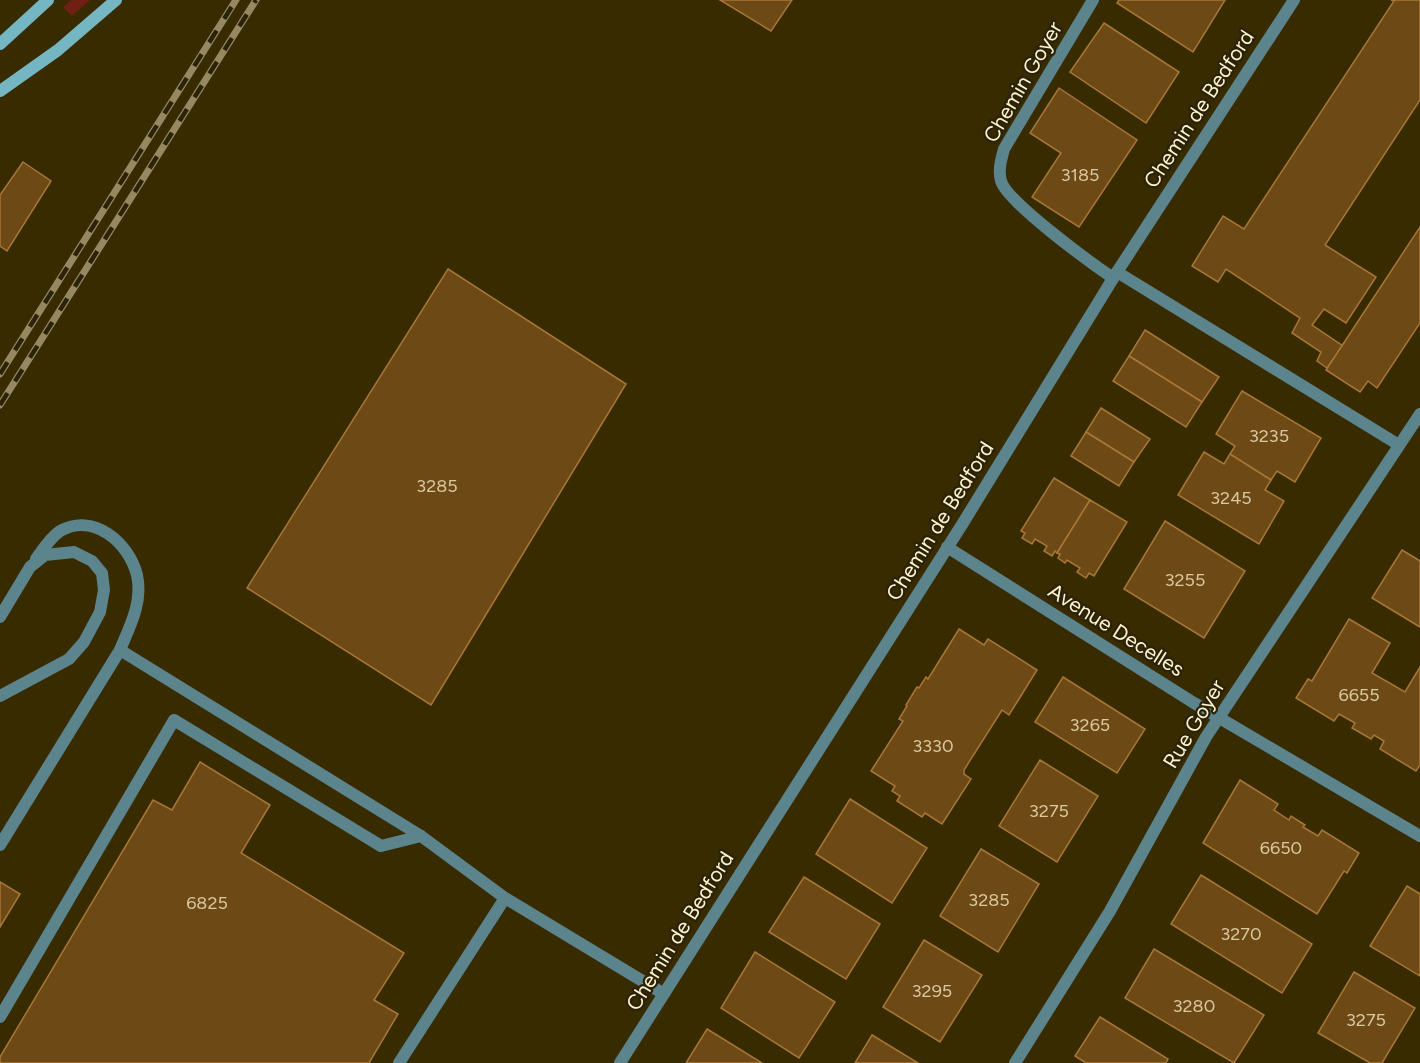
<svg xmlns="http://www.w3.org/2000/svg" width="1420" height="1063" viewBox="0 0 1420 1063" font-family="Figtree,sans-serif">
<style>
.green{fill:#702013}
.building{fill:#6d4916;stroke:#a87736;stroke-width:1.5}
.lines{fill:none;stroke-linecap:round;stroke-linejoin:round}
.service{stroke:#5c848c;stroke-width:12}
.minor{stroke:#5c848c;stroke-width:12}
.secondary{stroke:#75b6c3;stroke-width:12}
.rail-casing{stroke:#968961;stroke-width:7}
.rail{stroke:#2a2209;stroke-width:4.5;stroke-dasharray:14;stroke-linecap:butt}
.labels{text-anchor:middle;stroke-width:4.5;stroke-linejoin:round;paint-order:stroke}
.number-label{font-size:18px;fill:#dac89f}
.street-label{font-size:21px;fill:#fff3cd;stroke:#2a2209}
</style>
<rect width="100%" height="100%" fill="#382b00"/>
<path class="green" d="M71,0H90L72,16L63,7Z"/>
<g class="building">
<path d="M720,0H792L771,31Z"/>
<path d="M1119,0H1225L1193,52L1117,3Z"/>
<path d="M1391,0H1420V100L1325,245L1376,277L1346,323L1324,309L1312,325L1343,346L1327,368L1317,361L1321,352L1292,333L1300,318L1226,269L1218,282L1192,266L1223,216L1244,229L1394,1Z"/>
<path d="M1104,23L1179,72L1146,123L1070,72Z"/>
<path d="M1059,88L1137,140L1079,227L1032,197L1061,153L1030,133Z"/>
<path d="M23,162L51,181L7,251L0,246V195Z"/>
<path d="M1420,227V323L1377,388L1368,381L1360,392L1326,370Z"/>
<path d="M448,269L626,384L431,705L247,588Z"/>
<path d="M1145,330L1219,377L1202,402L1129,356Z"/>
<path d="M1129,356L1202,402L1186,427L1113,381Z"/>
<path d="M1242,391L1321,438L1295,482L1277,471L1271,480L1230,454L1235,446L1216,434Z"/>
<path d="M1101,408L1150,439L1134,462L1086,432Z"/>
<path d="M1086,432L1134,462L1119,486L1071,456Z"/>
<path d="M1204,452L1224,464L1230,454L1271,480L1265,490L1284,501L1259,544L1178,495Z"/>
<path d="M1054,478L1090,500L1057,553L1055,551L1052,556L1044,551L1047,546L1035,539L1032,544L1022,538L1025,533L1021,531Z"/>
<path d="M1090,500L1127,522L1094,576L1089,573L1086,578L1077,572L1080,568L1067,560L1065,563L1058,558L1060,554L1057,553Z"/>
<path d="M1165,521L1245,571L1204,638L1124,589Z"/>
<path d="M1402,550L1420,561V627L1372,598Z"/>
<path d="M1349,619L1390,643L1372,673L1405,692L1420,667V765L1416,771L1380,749L1384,741L1374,735L1371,739L1352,728L1355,723L1339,714L1334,721L1296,698L1308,679L1312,681Z"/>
<path d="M959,629L984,645L988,639L1037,670L1009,715L1002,710L964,770V774L971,779L942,824L925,813L922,817L897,801L900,796L892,791L895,786L871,771L903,721L899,719L907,706L906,705L917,687L919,688L926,677L928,679Z"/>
<path d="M1063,677L1145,729L1117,773L1035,722Z"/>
<path d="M1040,760L1098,796L1057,862L999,826Z"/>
<path d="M200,762L270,805L241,853L404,953L374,1000L398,1014L369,1063H0V1057L153,800L172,810Z"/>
<path d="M1240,780L1278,804L1274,810L1289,820L1291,816L1305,825L1303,827L1318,836L1322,830L1359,853L1347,873L1344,871L1317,914L1203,843Z"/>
<path d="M850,799L927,848L892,903L816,854Z"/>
<path d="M981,849L1039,884L998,952L940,916Z"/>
<path d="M1201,875L1312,944L1282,993L1171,924Z"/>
<path d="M804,877L880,924L846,979L769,932Z"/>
<path d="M0,882L20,894L0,927Z"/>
<path d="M1407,886L1420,894V976L1370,946Z"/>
<path d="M924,940L982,975L940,1042L883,1007Z"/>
<path d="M1154,949L1264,1015L1234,1063L1125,998Z"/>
<path d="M755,952L835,1002L799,1058L721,1008Z"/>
<path d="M1354,972L1415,1008L1382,1063H1370L1318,1033Z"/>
<path d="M1100,1017L1168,1059L1166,1063H1086L1075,1056Z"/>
<path d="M707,1029L762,1063H686Z"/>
<path d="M872,1035L918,1063H855Z"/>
</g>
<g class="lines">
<g class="service">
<path d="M1093,0L1004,149C1001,160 998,170 1001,181C1007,202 1091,263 1113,278"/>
<path d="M1117,272L1399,445"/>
<path d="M36,559C43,549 50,538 60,531C94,512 129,543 137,575C143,602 130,626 120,650"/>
<path d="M0,617L30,567L45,555L74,552L92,561L102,573L104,590L100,612L84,642L69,659L0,696"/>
<path d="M0,845L120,650L421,836L505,898L664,994"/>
<path d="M0,1017L174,720L381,846L421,836"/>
<path d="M399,1063L505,898"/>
</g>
<g class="minor">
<path d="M947,547L1194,703L1420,836"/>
<path d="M620,1063L963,523L1117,272L1294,0"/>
<path d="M1015,1063L1110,911L1206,737L1420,414"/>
</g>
<g class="secondary">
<path d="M0,44L48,0"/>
<path d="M0,91L58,50L116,0"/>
</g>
<g class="rail-casing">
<g id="rail">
<path d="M0,374L236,0"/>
<path d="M0,405L256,0"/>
</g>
</g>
<use href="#rail" class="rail"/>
</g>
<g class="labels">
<g class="number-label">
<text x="1080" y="181">3185</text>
<text x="1269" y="442">3235</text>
<text x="437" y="492">3285</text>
<text x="1231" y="504">3245</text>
<text x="1185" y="586">3255</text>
<text x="1359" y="701">6655</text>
<text x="1090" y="731">3265</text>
<text x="933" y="752">3330</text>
<text x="1049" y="817">3275</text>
<text x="1281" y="854">6650</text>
<text x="989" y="906">3285</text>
<text x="207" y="909">6825</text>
<text x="1241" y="940">3270</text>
<text x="932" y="997">3295</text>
<text x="1194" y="1012">3280</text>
<text x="1366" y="1026">3275</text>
</g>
<g class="street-label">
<text transform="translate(1023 82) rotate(-60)" y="7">Chemin Goyer</text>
<text transform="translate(1199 109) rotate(-57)" y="7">Chemin de Bedford</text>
<text transform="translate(940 521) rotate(-58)" y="7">Chemin de Bedford</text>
<text transform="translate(1116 630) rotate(32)" y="7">Avenue Decelles</text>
<text transform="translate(1194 724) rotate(-59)" y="7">Rue Goyer</text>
<text transform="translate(680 931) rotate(-58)" y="7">Chemin de Bedford</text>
</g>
</g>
</svg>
